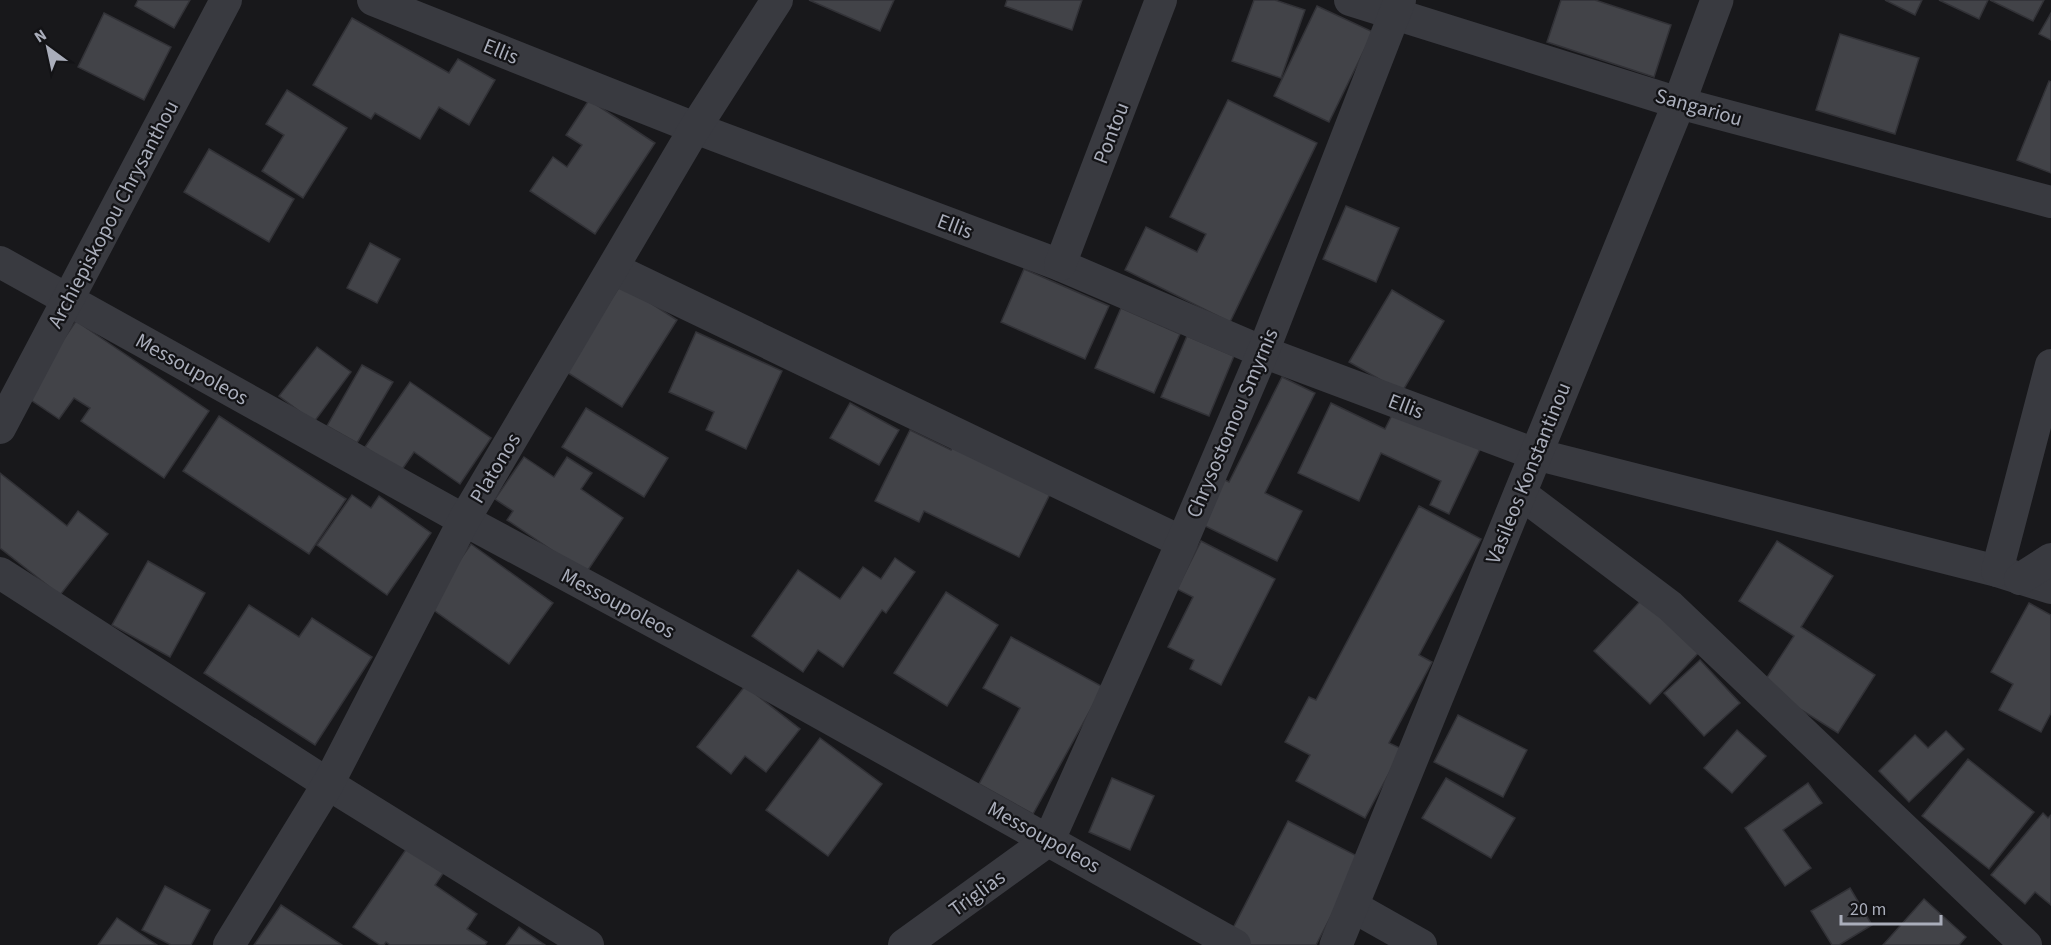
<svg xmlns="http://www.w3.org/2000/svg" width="2051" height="945" viewBox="0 0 2051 945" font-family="'Source Sans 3',sans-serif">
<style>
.building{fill:#424348;stroke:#323237;stroke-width:1.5}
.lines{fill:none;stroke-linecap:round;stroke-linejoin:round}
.minor{stroke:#393a40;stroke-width:32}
.tertiary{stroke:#393a40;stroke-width:33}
.labels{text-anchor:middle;stroke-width:4.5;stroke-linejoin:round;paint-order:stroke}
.street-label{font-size:21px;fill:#aaaebb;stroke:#131316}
</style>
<rect width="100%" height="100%" fill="#18181b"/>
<g class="building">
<path d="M138,0H190L174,28L135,6Z"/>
<path d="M809,0H894L880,31Z"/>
<path d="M1007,0H1082L1072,30L1005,6Z"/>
<path d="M1254,0H1275L1305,10L1281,78L1232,61Z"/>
<path d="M1561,0H1595L1671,25L1654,77L1547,42Z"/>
<path d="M1885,0H1922L1915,15Z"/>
<path d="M1939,0H1988L1979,19Z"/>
<path d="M1990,0H2044L2033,21Z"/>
<path d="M1317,6L1373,32L1329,122L1274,96Z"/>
<path d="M104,13L171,47L144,100L78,67Z"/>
<path d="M2051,13V40L2039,34Z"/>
<path d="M352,18L449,73L458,59L495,80L469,125L439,107L420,139L375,113L371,119L313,85Z"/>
<path d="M1840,34L1919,58L1895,134L1816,110Z"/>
<path d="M2049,81L2051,82V173L2017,160Z"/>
<path d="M287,90L347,128L303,198L262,171L284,135L266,124Z"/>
<path d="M589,100L655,143L595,234L530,191L553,157L567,167L582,145L566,135Z"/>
<path d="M1228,100L1317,143L1230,322L1125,270L1146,227L1197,252L1206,234L1170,217Z"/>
<path d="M209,149L294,199L269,242L184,192Z"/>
<path d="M1346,206L1399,228L1376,282L1323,259Z"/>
<path d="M370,243L400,259L377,303L347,288Z"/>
<path d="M1024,269L1109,306L1085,359L1001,322Z"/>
<path d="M621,284L677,320L622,407L565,371Z"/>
<path d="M1392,290L1444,321L1402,392L1349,362Z"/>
<path d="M1121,308L1180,334L1154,393L1095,368Z"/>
<path d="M76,321L209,411L164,478L81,421L90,408L74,398L59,419L25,396Z"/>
<path d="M696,332L782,371L746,449L706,430L714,412L669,392Z"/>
<path d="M1187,336L1234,356L1209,416L1161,397Z"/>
<path d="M317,347L351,372L314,422L279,396Z"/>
<path d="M362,365L393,382L357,443L327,426Z"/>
<path d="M1282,377L1315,393L1265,493L1302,511L1277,561L1201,524L1223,479L1229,482Z"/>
<path d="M410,382L491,438L460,484L414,452L401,471L365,447Z"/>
<path d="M850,403L899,430L879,465L830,438Z"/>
<path d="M1331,403L1385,429L1395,409L1480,449L1449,514L1430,505L1441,481L1381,453L1359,501L1298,473Z"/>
<path d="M586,408L668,458L644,497L562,447Z"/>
<path d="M219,416L346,499L309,554L183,471Z"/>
<path d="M910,430L951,450L953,445L1051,492L1019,557L924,511L919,522L875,501Z"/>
<path d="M524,457L554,477L567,457L592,473L581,489L623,518L586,573L507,520L513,511L495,499Z"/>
<path d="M0,473L67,526L78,511L108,534L60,595L0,548Z"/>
<path d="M352,495L371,508L379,496L431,533L387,595L317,545Z"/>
<path d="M1419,506L1481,539L1419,655L1432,662L1389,743L1402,749L1365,818L1296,781L1310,755L1285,742L1309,697L1316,700Z"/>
<path d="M1201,541L1275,579L1221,685L1190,669L1194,660L1168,647L1193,597L1177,589Z"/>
<path d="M1777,541L1833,576L1801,627L1875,675L1838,733L1762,685L1794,636L1739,601Z"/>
<path d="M471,544L553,603L509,664L428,606Z"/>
<path d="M895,558L915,572L886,613L882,610L843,667L818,650L803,672L752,636L798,570L840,599L863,567L881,579Z"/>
<path d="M148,561L205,593L170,657L112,625Z"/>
<path d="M946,592L998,625L947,706L894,673Z"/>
<path d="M1647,594L1704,647L1650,704L1594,651Z"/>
<path d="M2029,603L2051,615V713L2041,732L1999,710L2013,684L1991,672Z"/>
<path d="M249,605L299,637L312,618L372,657L315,745L204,673Z"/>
<path d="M1011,637L1103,687L1033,814L979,784L1020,708L983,688Z"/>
<path d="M1700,660L1740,703L1704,736L1664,693Z"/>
<path d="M745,686L800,729L766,772L745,756L731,774L697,747Z"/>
<path d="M1458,715L1527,750L1503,797L1434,762Z"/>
<path d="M1737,730L1766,756L1732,793L1704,768Z"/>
<path d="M1946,731L1964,749L1909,802L1879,771L1915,735L1928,748Z"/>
<path d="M820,738L882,784L828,856L766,810Z"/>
<path d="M1968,759L2034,812L1989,869L1922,816Z"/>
<path d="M1112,778L1154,796L1130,850L1089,832Z"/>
<path d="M1446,778L1515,818L1491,858L1422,818Z"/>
<path d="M1808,783L1822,803L1783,830L1811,868L1785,886L1745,828Z"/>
<path d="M2043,813L2048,818L2051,815V905L2035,892L2025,904L1991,875Z"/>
<path d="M1288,821L1361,858L1316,945H1247L1229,936Z"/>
<path d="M407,848L444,872L435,885L477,914L467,929L487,942L485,945H390L386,942L384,945H380L353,927Z"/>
<path d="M165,886L210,910L191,945H171L142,930Z"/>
<path d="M1850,888L1872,925L1839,945H1832L1811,911Z"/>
<path d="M1924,899L1966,937L1959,945H1883Z"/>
<path d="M281,905L342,945H254Z"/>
<path d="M117,918L157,945H98Z"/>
<path d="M519,927L545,945H506Z"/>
</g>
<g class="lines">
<g class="minor">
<path d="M373,0L695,128L1060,265L1263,352L1535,454L1997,571L2051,588"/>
<path d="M1350,0L1679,103L2051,202"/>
<path d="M0,262L464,520L752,675L1235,945"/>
<path d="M1060,265L1161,0"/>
<path d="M614,269L1182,542"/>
<path d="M0,428L226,0"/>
<path d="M1520,493L1670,606L2026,945"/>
<path d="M1997,571L2051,365"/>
<path d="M0,573L328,784L588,945"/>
<path d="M2020,579L2051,559"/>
<path d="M1352,906L1421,945"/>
<path d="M229,945L328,784L464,520L695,128L777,0"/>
<path d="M904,945L1049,840L1182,542L1263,352L1400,0"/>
</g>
<path class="tertiary" d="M1336,945L1679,103L1717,0"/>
</g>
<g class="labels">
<g class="street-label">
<text transform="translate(501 51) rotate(22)" y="7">Ellis</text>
<text transform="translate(1699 107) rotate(16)" y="7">Sangariou</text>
<text transform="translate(1111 133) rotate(-69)" y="7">Pontou</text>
<text transform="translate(113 214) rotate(-62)" y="7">Archiepiskopou Chrysanthou</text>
<text transform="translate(955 226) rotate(21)" y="7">Ellis</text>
<text transform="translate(192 369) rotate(29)" y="7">Messoupoleos</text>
<text transform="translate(1406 406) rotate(21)" y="7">Ellis</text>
<text transform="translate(1232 423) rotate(-67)" y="7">Chrysostomou Smyrnis</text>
<text transform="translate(495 468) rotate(-59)" y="7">Platonos</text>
<text transform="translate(1528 473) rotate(-68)" y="7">Vasileos Konstantinou</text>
<text transform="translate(618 603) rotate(28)" y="7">Messoupoleos</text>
<text transform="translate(1044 837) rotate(29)" y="7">Messoupoleos</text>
<text transform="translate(977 893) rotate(-36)" y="7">Triglias</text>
</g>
</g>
<g transform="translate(48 48) rotate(327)" stroke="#131316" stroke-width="4.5" paint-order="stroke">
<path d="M0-4.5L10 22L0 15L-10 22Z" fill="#aaaebb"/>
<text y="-9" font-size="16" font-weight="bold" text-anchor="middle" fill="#aaaebb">N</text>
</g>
<path d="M1841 915v9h100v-9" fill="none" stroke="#aaaebb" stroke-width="3"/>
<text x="1850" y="915" font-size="18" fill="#aaaebb" stroke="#131316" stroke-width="4.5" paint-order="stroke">20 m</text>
</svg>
